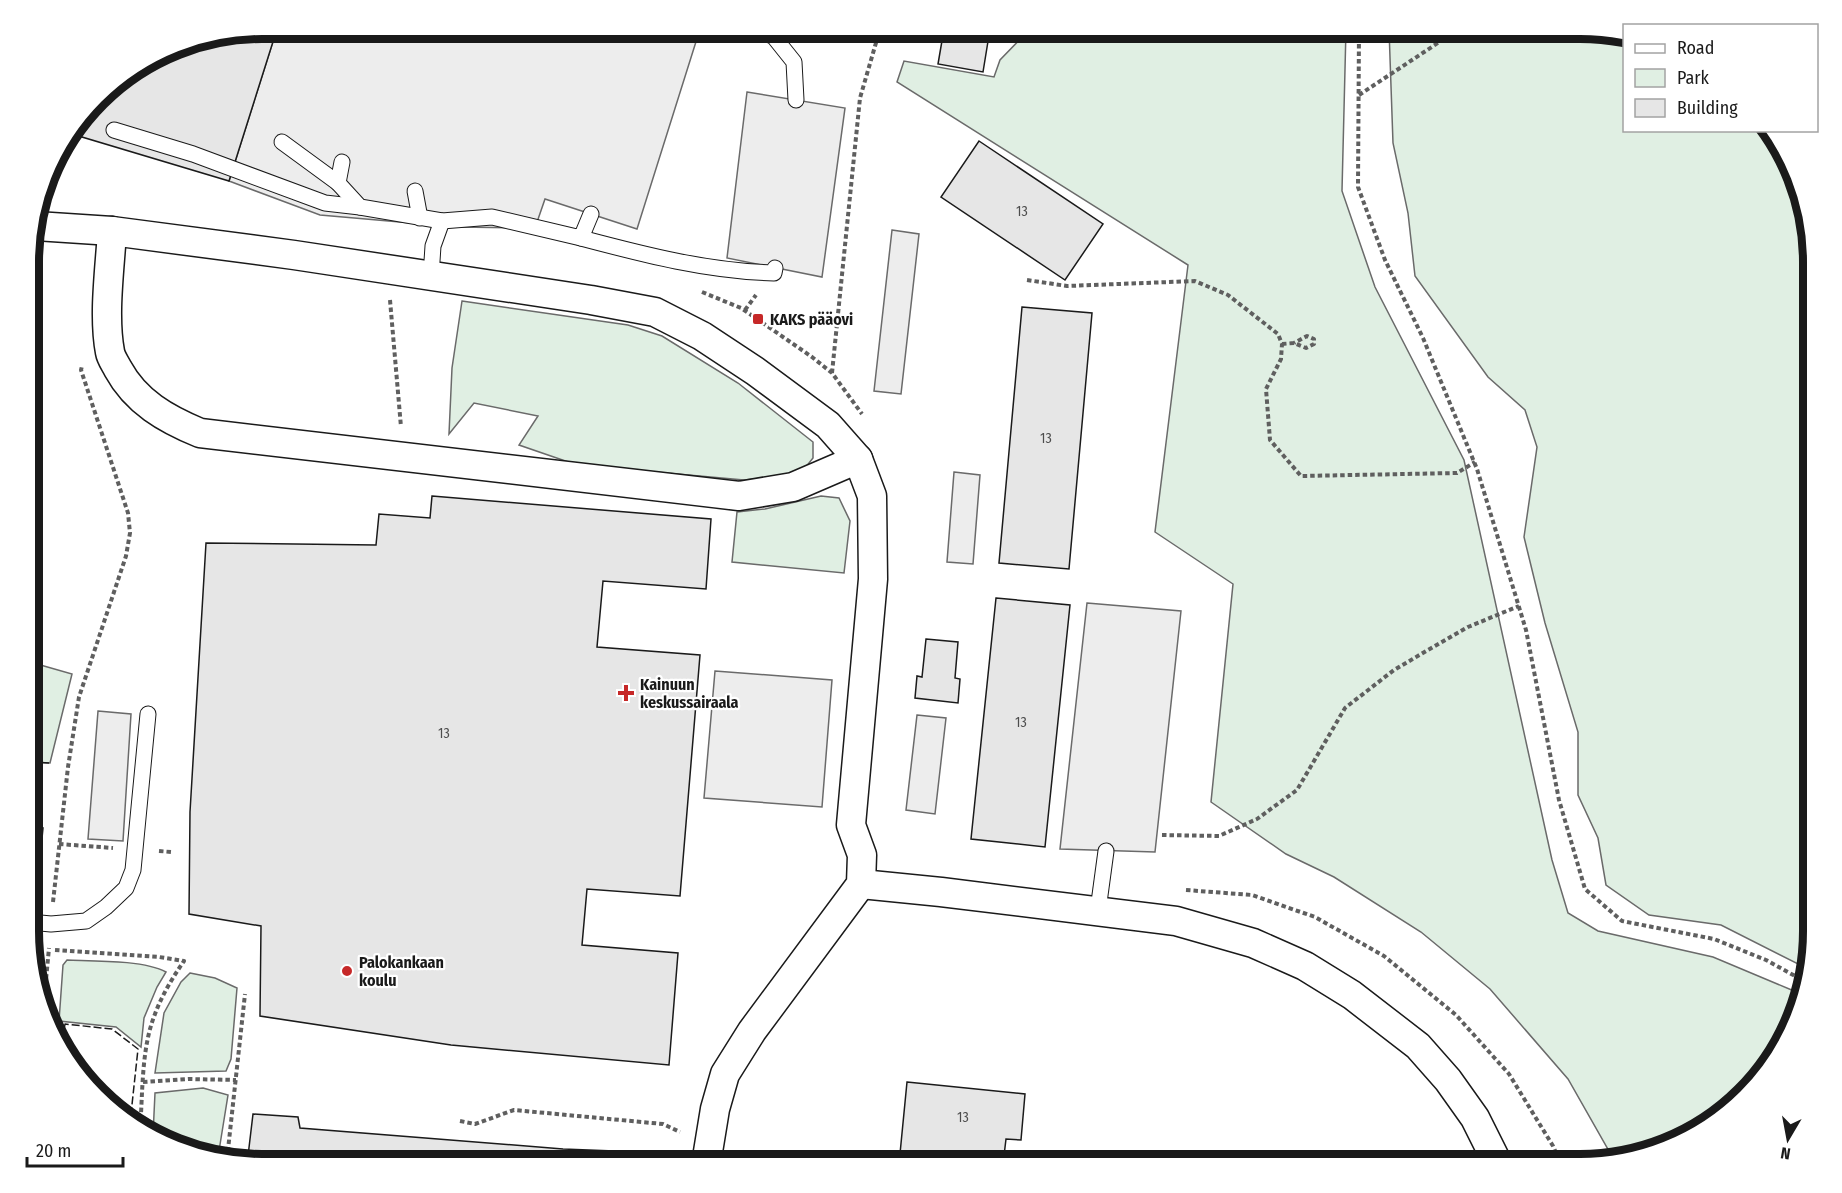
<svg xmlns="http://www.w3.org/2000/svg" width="1842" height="1193" viewBox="0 0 1842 1193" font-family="'Fira Sans Condensed',sans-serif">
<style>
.green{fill:#e0efe3;stroke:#6a6a6a;stroke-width:1.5}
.parking{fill:#ededed;stroke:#6a6a6a;stroke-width:1.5}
.building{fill:#e6e6e6;stroke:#1a1a1a;stroke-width:1.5}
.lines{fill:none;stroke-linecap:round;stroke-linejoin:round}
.service-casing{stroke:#1a1a1a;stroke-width:17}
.minor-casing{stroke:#1a1a1a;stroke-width:31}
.path{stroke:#5f5f5f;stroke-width:4;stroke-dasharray:4.5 3;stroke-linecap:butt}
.service{stroke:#fff;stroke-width:15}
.minor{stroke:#fff;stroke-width:28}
.fence{stroke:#1a1a1a;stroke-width:1.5;stroke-dasharray:8 3;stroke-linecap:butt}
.poi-dot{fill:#c62828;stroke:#fff;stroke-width:2}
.labels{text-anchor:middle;stroke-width:4.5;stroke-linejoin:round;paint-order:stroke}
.number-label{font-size:14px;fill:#4d4d4d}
.poi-label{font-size:16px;font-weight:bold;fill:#1a1a1a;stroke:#fff;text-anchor:start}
.rim{fill:none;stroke:#1a1a1a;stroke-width:8}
</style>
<rect width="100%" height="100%" fill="#fff"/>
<g class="green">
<path d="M1030,29H1346L1342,191L1375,287L1464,460L1552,860L1568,913L1598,931L1713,957L1794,991L1803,998L1801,1006L1774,1061L1696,1133L1613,1158L1568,1079L1490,989L1421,932L1334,877L1286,854L1211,802L1233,584L1155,532L1188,265L897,82L904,61L994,77L1000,60Z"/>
<path d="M1389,29H1580L1624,36V130L1768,131L1782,146L1813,247V946L1808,969L1721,925L1649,915L1606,885L1598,838L1578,795V732L1545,623L1524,537L1537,447L1525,410L1488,377L1415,276L1408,213L1393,143Z"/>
<path d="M462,301L628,325L662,336L738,383L813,442V458L805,468L782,476L744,480L577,465L519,445L538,416L474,403L449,434L452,368Z"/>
<path d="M821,496L839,498L850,521L844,573L732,562L737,512L765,509Z"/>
<path d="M30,662L72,674L50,763L30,762Z"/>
<path d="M67,960C94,961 144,960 166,972L157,987L144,1018L141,1047L116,1027L59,1021L63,965Z"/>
<path d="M190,973L215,978L237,988L231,1059L226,1071L155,1073L164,1013L181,982Z"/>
<path d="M203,1088L228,1095L218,1157L187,1152L153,1135L155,1093Z"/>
</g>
<g class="parking">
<path d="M277,29H700L637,229L545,199L535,228L457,227L320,215L229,181Z"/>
<path d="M747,92L845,108L822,277L727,258Z"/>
<path d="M892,230L919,234L901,394L874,391Z"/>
<path d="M954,472L980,475L973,564L947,562Z"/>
<path d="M1087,603L1181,611L1155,852L1060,849Z"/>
<path d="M715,671L832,680L822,807L704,798Z"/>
<path d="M98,711L131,714L123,841L88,839Z"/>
<path d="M917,715L946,718L935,814L906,810Z"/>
</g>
<g class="building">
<path d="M262,28L277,29L229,181L72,134L108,87L173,46Z"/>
<path d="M944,29H990L983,72L938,64Z"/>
<path d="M979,141L1103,224L1065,280L941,197Z"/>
<path d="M1022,307L1092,313L1069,569L999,563Z"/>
<path d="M432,496L711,519L706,589L603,581L597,647L700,655L680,896L587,889L582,945L678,953L669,1065L451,1045L260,1016L261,926L189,914L190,812L206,543L376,545L379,514L430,518Z"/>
<path d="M996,598L1070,605L1045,847L971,839Z"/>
<path d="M926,639L958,642L955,678L960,679L958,703L915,698L917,676L922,677Z"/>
<path d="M30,827L43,828L40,859L30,858Z"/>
<path d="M907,1082L1025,1094L1021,1140L1006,1139L1003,1164H899Z"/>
<path d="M253,1114L298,1117L300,1128L563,1149L640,1152V1164H262L231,1159L232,1154L248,1156Z"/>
</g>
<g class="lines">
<g class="service-casing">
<g id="service">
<path d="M758,29L774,37L794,62L796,100"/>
<path d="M114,130L193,154L325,203L360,207"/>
<path d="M282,142L338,183"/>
<path d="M342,162L338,183L360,207L442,221L492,217L581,238L591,214"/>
<path d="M415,191L420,218"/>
<path d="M581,238C645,255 707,271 774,273L775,268"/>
<path d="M431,276L433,246L442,221"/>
<path d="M1098,910L1106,851"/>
<path d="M30,922L51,924L86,921L106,907L126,888L133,870L148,714"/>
</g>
</g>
<g class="minor-casing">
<g id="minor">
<path d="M32,227L36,226L112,231L294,255L591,300L655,312L702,336L755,371L828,425L858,459L872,496L873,579L851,825L862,855L861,884L752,1031L725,1074L715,1109L706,1164"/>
<path d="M112,231C110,268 103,315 110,352C111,358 115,363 118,369C136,402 166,419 200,433L739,496L793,487L858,459"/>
<path d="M861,884L941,892L1176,921L1253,943L1305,966L1352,995L1418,1046L1448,1080L1475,1118L1498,1164"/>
</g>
</g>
<g class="path">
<path d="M1359,29L1358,187L1385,260L1423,338L1477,469L1526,630L1559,800L1585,889L1622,921L1714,939L1766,960L1806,982"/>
<path d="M1607,33L1624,40"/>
<path d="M1359,95L1459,29"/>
<path d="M1027,280L1067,286L1195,281L1228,295L1278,334L1282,344L1281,359L1266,389L1270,440L1301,476L1457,473L1475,462"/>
<path d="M702,292L741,308L812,357L832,373L862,414"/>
<path d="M390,300L401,427"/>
<path d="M745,310L756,295"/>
<path d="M1282,344L1294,343L1306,348L1314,344V339L1307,336L1294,343"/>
<path d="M832,373L860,98L880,29"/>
<path d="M1162,835L1219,836L1257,819L1297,790L1345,708L1394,670L1428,650L1468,627L1519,606"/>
<path d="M59,844L113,848"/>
<path d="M159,851L171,852"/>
<path d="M1186,890L1252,895L1315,917L1384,956L1456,1015L1509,1074L1553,1146L1561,1164"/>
<path d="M53,902L68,767L79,697L126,556L130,533L128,513L81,370L82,366"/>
<path d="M55,950L159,957L184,961C173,977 162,995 155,1014C141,1049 143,1092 140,1129"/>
<path d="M44,1001L49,948"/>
<path d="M143,1082L188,1079L236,1080"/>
<path d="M460,1121L475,1124L514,1110L663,1124L680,1132"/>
<path d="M227,1159L245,994"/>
</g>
<use href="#service" class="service"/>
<use href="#minor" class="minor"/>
<g class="fence">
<path d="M30,762L50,763"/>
<path d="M61,1050L65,1024L112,1029L138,1049L130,1123"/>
</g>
</g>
<g class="poi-dot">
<rect x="752" y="313" width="12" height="12" rx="3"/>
<path d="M623 684h6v6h6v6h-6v6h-6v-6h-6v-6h6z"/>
<circle cx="347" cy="971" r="6"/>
</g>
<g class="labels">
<g class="number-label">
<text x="1022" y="216">13</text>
<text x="1046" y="443">13</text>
<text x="1021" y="727">13</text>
<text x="444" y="738">13</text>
<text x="963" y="1122">13</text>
</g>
<g class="poi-label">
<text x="770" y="325">KAKS pääovi</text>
<text x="640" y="690">Kainuun<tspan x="640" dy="18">keskussairaala</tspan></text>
<text x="359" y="968">Palokankaan<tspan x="359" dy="18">koulu</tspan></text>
</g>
</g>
<path d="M0 0H1842V1193H0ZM262 39H1580A223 223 0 0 1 1803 262V931A223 223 0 0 1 1580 1154H262A223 223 0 0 1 39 931V262A223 223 0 0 1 262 39Z" fill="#fff" fill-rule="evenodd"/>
<path class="rim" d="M262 39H1580A223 223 0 0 1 1803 262V931A223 223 0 0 1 1580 1154H262A223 223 0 0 1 39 931V262A223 223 0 0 1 262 39Z"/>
<rect x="1623" y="24" width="195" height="108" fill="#ffffff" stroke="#a3a3a3" stroke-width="1.5"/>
<rect x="1635" y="44" width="30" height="9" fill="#ffffff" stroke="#a3a3a3" stroke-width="1.5"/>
<text x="1677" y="54" font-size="18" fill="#1a1a1a">Road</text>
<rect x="1635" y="69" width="30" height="18" fill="#e0efe3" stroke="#a3a3a3" stroke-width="1.5"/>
<text x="1677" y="84" font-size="18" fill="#1a1a1a">Park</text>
<rect x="1635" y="99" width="30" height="18" fill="#e6e6e6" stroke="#a3a3a3" stroke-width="1.5"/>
<text x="1677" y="114" font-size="18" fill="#1a1a1a">Building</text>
<g transform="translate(1788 1139) rotate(190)" stroke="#ffffff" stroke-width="4.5" paint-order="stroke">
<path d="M0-4.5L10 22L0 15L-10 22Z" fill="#1a1a1a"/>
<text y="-9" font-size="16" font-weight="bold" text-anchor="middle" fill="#1a1a1a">N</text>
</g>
<path d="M27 1157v9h96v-9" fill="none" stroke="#1a1a1a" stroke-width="3"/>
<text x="36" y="1157" font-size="18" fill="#1a1a1a" stroke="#ffffff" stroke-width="4.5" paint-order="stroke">20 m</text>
</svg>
